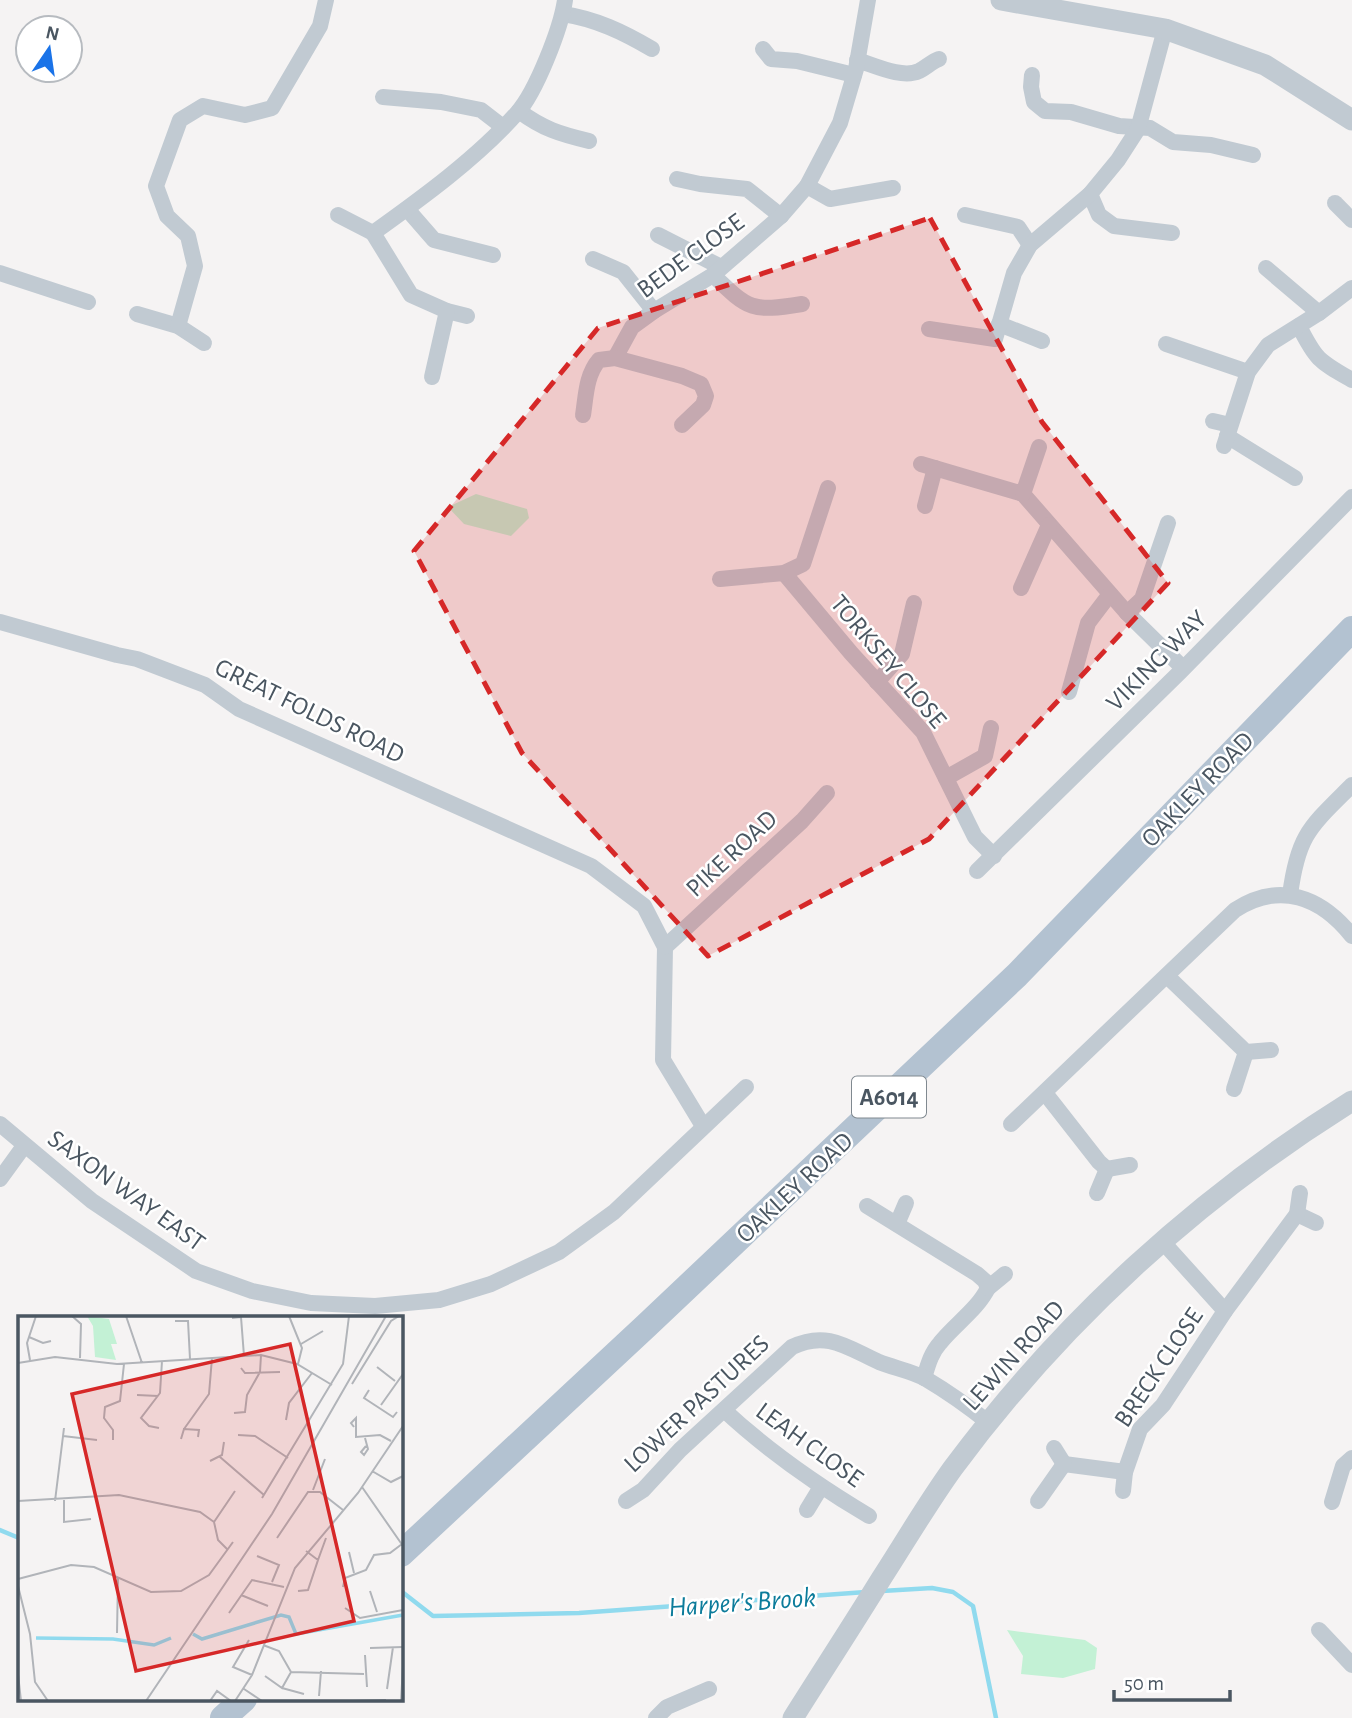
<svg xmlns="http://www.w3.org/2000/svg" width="1352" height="1718" viewBox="0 0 1352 1718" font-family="'Alegreya Sans',sans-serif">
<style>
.green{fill:#c3f1d5}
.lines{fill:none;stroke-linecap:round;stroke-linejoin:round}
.stream{stroke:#90daee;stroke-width:4.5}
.minor{stroke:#c1cad2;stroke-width:16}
.tertiary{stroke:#c1cad2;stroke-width:21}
.primary{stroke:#b3c2d1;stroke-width:26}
.marked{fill:#d62828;fill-opacity:0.2;stroke:#d62828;stroke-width:5;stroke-dasharray:14 9;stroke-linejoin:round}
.labels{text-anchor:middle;stroke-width:5;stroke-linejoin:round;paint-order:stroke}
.shield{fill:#fff;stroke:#808990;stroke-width:2}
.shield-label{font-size:24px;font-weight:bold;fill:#4a5661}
.street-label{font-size:26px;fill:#4a5661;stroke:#fff}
.water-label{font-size:28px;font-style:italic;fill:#0c7c9b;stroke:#fff}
.inset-river{fill:none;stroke:#90daee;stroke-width:3.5}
.inset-road{fill:none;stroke:#b1b4b9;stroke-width:2}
.view{fill:#d62828;fill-opacity:0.15;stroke:#d62828;stroke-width:3.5}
.inset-edge{fill:none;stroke:#4a5661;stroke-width:3.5}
</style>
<rect width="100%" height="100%" fill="#f5f3f3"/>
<g class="green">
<path d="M476,494L527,509L529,518L511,536L464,524L448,507Z"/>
<path d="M1007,1630L1085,1640L1097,1648L1095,1669L1063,1678L1021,1674L1023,1656Z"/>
</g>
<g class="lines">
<g class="stream">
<path d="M0,1530L19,1538"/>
<path d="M401,1591L433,1616L579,1613L866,1592"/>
<path d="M882,1591L932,1588L953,1592L973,1606L996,1718"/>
</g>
<g class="minor">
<path d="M563,14C596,19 623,32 652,49"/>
<path d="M763,49L771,59L797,61L854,75"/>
<path d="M857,60C874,65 902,79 919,71C927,67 931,62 939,59"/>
<path d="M1032,75L1031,87L1034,102L1045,111L1071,112L1119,126L1150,128L1173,142L1211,145L1253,155"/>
<path d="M383,97L441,102L481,110L503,127"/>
<path d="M519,111C543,129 560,134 589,141"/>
<path d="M677,179L700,184L747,189L781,216"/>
<path d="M807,186L830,199L893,188"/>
<path d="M1090,194L1099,215L1114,226L1172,233"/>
<path d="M1335,203L1352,220"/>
<path d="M407,209L434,240L493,255"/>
<path d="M338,215L373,233"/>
<path d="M965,215L1018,227L1030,245"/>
<path d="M658,235L721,267"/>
<path d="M593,259L623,272L654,311"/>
<path d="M1266,268L1319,313"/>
<path d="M0,273L88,302"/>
<path d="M713,275C749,310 752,312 802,304"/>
<path d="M137,314L178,326L204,343"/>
<path d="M467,316L447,311L411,295L373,233C422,198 477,158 517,113C536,92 561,28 565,0"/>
<path d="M999,324L1042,341"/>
<path d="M178,326L195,266L188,236L167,216L156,186L180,120L203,106L245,115L272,108L320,26L326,0"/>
<path d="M1299,326C1316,360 1319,361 1352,380"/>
<path d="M929,329L995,339L1014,273L1030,245L1090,194L1118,160L1138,129L1165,29"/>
<path d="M1166,344L1248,372"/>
<path d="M615,358L632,327L654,311L713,275L781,216L807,186L840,123L856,69L868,0"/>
<path d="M432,377L447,311"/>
<path d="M583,415C586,396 586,375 599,360L615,358L682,376L701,384L706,396L703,405L682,425"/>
<path d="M1213,421L1230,425"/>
<path d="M1227,436L1295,478"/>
<path d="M1224,446L1248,372L1268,345L1319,313L1352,288"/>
<path d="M921,464L1023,494L1127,613L1183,668"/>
<path d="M1023,494L1039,447"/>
<path d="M925,506L935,468"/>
<path d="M784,573L851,653L923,732L975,837L994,856"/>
<path d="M720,579L784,573L803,564L828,488"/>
<path d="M1021,588L1049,525"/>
<path d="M1127,613L1142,599L1168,523"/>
<path d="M0,622L117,655L137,659L205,685L239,709L591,866L644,906L665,947L663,1060L703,1126"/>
<path d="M877,682L902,654L914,603"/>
<path d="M1069,692L1088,623L1110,594"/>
<path d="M946,778L985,756L991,728"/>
<path d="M977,871L1180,672L1352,497"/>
<path d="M1290,895C1298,834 1310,827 1352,785"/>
<path d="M665,947L802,821L827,793"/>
<path d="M1167,976L1246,1052L1271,1050"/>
<path d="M1234,1089L1246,1052"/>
<path d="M1045,1093L1099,1162L1107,1169"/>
<path d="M0,1124L92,1201L196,1271L252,1291L311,1303L375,1306L439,1300L491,1284L559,1252L614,1212L746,1087"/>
<path d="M1011,1124L1235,910C1280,881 1321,897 1352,936"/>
<path d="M1107,1169L1130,1165"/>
<path d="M0,1179L24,1146"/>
<path d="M1097,1193L1107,1169"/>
<path d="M867,1206L977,1274L985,1281L988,1288C977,1310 955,1324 940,1343C931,1353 928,1365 924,1378"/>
<path d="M1297,1214L1316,1223"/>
<path d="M897,1224L906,1203"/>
<path d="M988,1288L1005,1274"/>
<path d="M1225,1311L1297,1214L1300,1193"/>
<path d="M724,1410C768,1451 817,1485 869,1516"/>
<path d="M1054,1448L1064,1464"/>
<path d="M1064,1464L1125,1472L1140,1429L1163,1405L1225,1311L1162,1241"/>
<path d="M1123,1491L1125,1472"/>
<path d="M626,1501L643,1490L680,1450L792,1347C827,1330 848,1348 879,1362C894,1368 912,1371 926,1379C948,1392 969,1407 989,1423"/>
<path d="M1038,1501L1064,1464"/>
<path d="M1332,1502L1343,1466L1352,1458"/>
<path d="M807,1510L821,1487"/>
<path d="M1319,1630L1352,1665"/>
<path d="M656,1718L667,1707L709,1689"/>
</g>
<g class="tertiary">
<path d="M1001,0L1165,29L1265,65L1352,120"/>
<path d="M793,1718C822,1672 852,1626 881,1579C905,1542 927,1504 953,1468C1061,1322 1198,1197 1352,1101"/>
</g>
<g class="primary">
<path d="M401,1554L646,1326L1017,975L1352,629"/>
<path d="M223,1718L244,1699"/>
</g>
</g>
<path class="marked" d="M930,218L1042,422L1168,583L929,839L708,956L522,753L414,551L598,328Z"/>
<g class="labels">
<rect class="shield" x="852" y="1076.5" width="74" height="41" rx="5"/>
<g class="shield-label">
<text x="889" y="1105">A6014</text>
</g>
<g class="street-label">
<text transform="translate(690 255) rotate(-36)" y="9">BEDE CLOSE</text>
<text transform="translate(1156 660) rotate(-45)" y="9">VIKING WAY</text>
<text transform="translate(889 661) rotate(50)" y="9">TORKSEY CLOSE</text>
<text transform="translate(310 710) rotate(26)" y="9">GREAT FOLDS ROAD</text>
<text transform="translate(1197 789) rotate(-46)" y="9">OAKLEY ROAD</text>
<text transform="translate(731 853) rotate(-43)" y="9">PIKE ROAD</text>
<text transform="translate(794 1187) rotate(-43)" y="9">OAKLEY ROAD</text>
<text transform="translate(127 1190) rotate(36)" y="9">SAXON WAY EAST</text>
<text transform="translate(1013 1355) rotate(-48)" y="9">LEWIN ROAD</text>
<text transform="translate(1158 1367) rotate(-56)" y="9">BRECK CLOSE</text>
<text transform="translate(696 1403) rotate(-43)" y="9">LOWER PASTURES</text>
<text transform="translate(810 1444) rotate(36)" y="9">LEAH CLOSE</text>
</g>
<g class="water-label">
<text transform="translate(742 1601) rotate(-4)" y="10">Harper's Brook</text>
</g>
</g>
<g transform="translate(18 1316)">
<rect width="385" height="385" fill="#f5f3f3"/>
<path d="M69,0L91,3L99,28H93L98,44L77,41L75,10Z" fill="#c3f1d5"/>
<path class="inset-river" d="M175,318L184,323L263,299L271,301L278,318L385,299M18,322L95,323L136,329L153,322"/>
<path class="inset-road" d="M54,0L63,8L62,42M108,0L124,47M271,0L284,32L280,48M214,2L223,1L226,40M157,5H170L172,43M11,21L25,27L33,25M283,28L305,15M12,44L9,27L18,0M0,47L37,41L99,48L243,39L279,48L314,69M359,51L377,65M223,52L227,57L262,56M334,68L373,5L381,0M351,74L346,82L375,101L379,96M119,79L140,80M363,89L385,58M216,97L227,96L229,79L242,56L243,39M268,104L271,87L294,57M336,111L333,107L338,102V121L362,119L373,125M141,112L131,110L123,102L142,77L144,45M166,113L191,78L194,42M220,119L237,120L270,142M45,120L79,124M347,122L350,133L346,139L343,136L348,130M163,123L166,113L181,114L180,121M95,124V114L86,102L87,91L102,85L106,48M202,141L246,179M192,145L204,139L206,126M354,155L373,166L385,160M344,171L385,230M295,174L307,143M244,182L325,48L331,0M46,184V206L73,203M0,185L101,179L182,196L196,206L200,224L209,233M37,185L46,112M196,206L217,175M259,222L290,176H302L325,194M331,236L336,257M239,240L261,249L254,266M300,244L308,222M0,263L53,249L76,251L133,276L163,275L191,259L215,226M0,270L12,318L17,366L30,385M325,271L327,262L348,254L356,239L372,237L384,228M280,275L290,274L300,244L288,235M352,275L359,296M223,279L250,290M327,292L342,302L385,294M211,297L234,264L266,271M99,317L100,262M231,324L215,351L234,359M245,329L261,335L273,356L346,358M352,332L385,331M347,339L349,371M0,358L3,385M247,360L264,372L273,356M264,372L286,378M226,373L244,385M369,373L375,331M301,380L303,355M57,385H87M128,385L254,198L368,0M192,385L199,375L213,385M217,385L234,359L277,252L340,177L385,110M335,385L368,384M383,385L385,350"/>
<path class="view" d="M272,28L336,305L118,355L54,78Z"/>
<rect width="385" height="385" class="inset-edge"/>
</g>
<g transform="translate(49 49) rotate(13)"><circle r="33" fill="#ffffff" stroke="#b7bbc0" stroke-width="2"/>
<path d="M0-5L12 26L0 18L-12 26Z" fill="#1a73e8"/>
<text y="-10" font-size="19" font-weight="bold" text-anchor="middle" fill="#4a5661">N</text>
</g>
<path d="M1114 1690v10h116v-10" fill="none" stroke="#4a5661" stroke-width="3.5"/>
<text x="1124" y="1690" font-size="21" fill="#4a5661" stroke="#ffffff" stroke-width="5" paint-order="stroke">50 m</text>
</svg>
